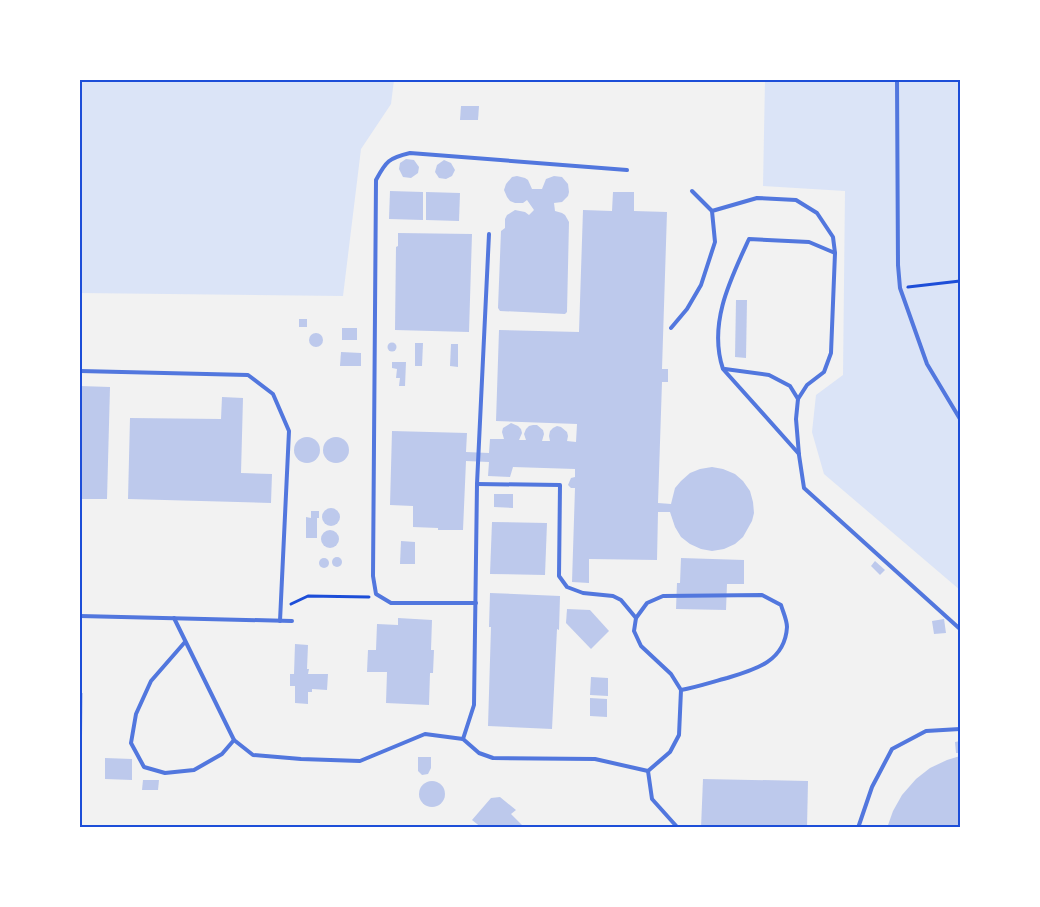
<svg xmlns="http://www.w3.org/2000/svg" width="1040" height="907" viewBox="0 0 1040 907" font-family="Figtree,sans-serif">
<style>
.green{fill:#dbe4f7}
.building{fill:#bdc9ec}
.lines{fill:none;stroke-linecap:round;stroke-linejoin:round}
.path{stroke:#1d4ed8;stroke-width:3}
.service{stroke:#5277de;stroke-width:4}
.neatline{fill:none;stroke:#1d4ed8;stroke-width:2}
</style>
<rect width="100%" height="100%" fill="#f2f2f2"/>
<g class="green">
<path d="M80,80H394L391,104L361,149L343,296L80,293Z"/>
<path d="M765,80H960V590L824,474L812,432L816,395L843,375L845,191L763,186Z"/>
</g>
<g class="building">
<path d="M461,106H479L478,120H460Z"/>
<path d="M406,159L414,160L419,167L418,173L411,178L403,177L399,169L400,163Z"/>
<path d="M444,160L451,163L455,170L452,176L446,179L439,178L435,172L437,165Z"/>
<path d="M517,176L525,178L528,180L532,189H542L546,179L554,176L562,177L568,184L569,192L568,196L562,202L554,203L555,211L562,213L565,215L569,222L567,312L565,314L500,311L498,308L501,231L505,228V219L507,215L515,210L525,212L529,215L534,210L527,200L523,203H515L510,201L507,197L504,190L506,184L512,177Z"/>
<path d="M390,191L423,192V220L389,219Z"/>
<path d="M426,192L460,193L459,221L426,220Z"/>
<path d="M613,192H634V211L667,212L662,369H668V382H662L658,503L671,504L675,488L681,481L690,473L700,469L712,467L723,469L735,474L743,481L750,491L753,502L754,513L752,521L743,537L735,544L724,549L712,551L701,549L690,544L681,537L675,527L670,512H658L657,560L589,559V583L572,582L575,488H571L568,485L571,478L575,477V469L513,467L510,477L488,476L489,462L466,461L463,530H438V528L413,527V506L390,505L392,431L467,433L466,452L489,453L490,439H504L502,432L503,428L511,423L518,426L521,429L522,433L519,440H526L524,434L526,429L529,426L533,425H537L543,430L544,434L542,441H550L549,436L550,431L553,428L557,426L561,427L567,432L568,436L567,441L576,442L577,424L496,421L499,330L579,332L583,210L612,211Z"/>
<path d="M398,233L472,234L469,332L395,330L396,247L398,246Z"/>
<path d="M736,300H747L746,358L735,357Z"/>
<rect x="299" y="319" width="8" height="8"/>
<rect x="342" y="328" width="15" height="12"/>
<circle cx="316" cy="340" r="7"/>
<circle cx="392" cy="347" r="4.5"/>
<path d="M415,343H423L422,366H415Z"/>
<path d="M451,344H458V367L450,366Z"/>
<path d="M341,352L361,353V366H340Z"/>
<path d="M392,362H406L405,386H399L400,378H396L397,369L392,368Z"/>
<path d="M80,386L110,387L107,499H80Z"/>
<path d="M222,397L243,398L241,473L272,474L271,503L128,499L130,418L221,419Z"/>
<circle cx="307" cy="450" r="13"/>
<circle cx="336" cy="450" r="13"/>
<path d="M494,494H513V508L494,507Z"/>
<circle cx="331" cy="517" r="9"/>
<path d="M311,511H319V518H317V538H306V517L311,518Z"/>
<path d="M492,522L547,523L545,575L490,574Z"/>
<circle cx="330" cy="539" r="9"/>
<path d="M401,541L415,542V564H400Z"/>
<circle cx="337" cy="562" r="5"/>
<circle cx="324" cy="563" r="5"/>
<path d="M681,558L744,560V584H727L726,610L676,609L677,583H680Z"/>
<path d="M875,561L885,570L880,575L871,566Z"/>
<path d="M490,593L560,596L559,630L557,629L552,729L488,726L491,627H489Z"/>
<path d="M567,609L590,610L609,631L591,649L566,623Z"/>
<path d="M398,618L432,620L431,650H434L433,673H430L429,705L386,703L387,672H367L368,650H376L377,624L398,625Z"/>
<path d="M944,619L946,633L934,634L932,621Z"/>
<path d="M295,644L308,645L307,669H309L308,674H328L327,690L312,689V692H308V704L295,703V686H290V674H294Z"/>
<path d="M591,677L608,678V696L590,695Z"/>
<path d="M80,693H83L82,736H80Z"/>
<path d="M590,698L607,699V717L590,716Z"/>
<path d="M960,741V753H956L955,742Z"/>
<path d="M960,756V828H887L893,811L902,795L916,779L930,768L947,760Z"/>
<path d="M418,757H431V768L428,774L422,775L418,771Z"/>
<path d="M105,758L132,759V780L105,779Z"/>
<path d="M703,779L808,781L807,828H701Z"/>
<path d="M143,780H159L158,790H142Z"/>
<circle cx="432" cy="794" r="13"/>
<path d="M500,797L516,810L511,814L525,828H490L488,826L482,828L472,820L491,798Z"/>
</g>
<g class="lines">
<g class="path">
<path d="M908,287L960,281"/>
<path d="M291,604L308,596L369,597"/>
</g>
<g class="service">
<path d="M897,80L898,265L900,288L927,364L960,419"/>
<path d="M692,191L712,211"/>
<path d="M671,328L687,309L701,285L715,242L712,211L757,198L796,200L817,213L833,237L835,253L831,353L824,372L807,385L798,399L796,419L799,455L804,488L960,629"/>
<path d="M725,369L769,375L790,386L798,399"/>
<path d="M80,371L248,375L273,394L289,431L280,621"/>
<path d="M799,454L723,369C708,324 730,280 749,239L809,242L835,253"/>
<path d="M477,484L560,485L559,576L567,587L583,593L613,596L621,600L636,618"/>
<path d="M476,603H391L376,594L373,576L376,180C386,161 389,158 410,153L627,170"/>
<path d="M80,616L292,621"/>
<path d="M174,618L234,740L253,755L301,759L360,761L425,734L463,739L479,753L493,758L595,759L648,771L652,799L678,828"/>
<path d="M185,642L151,681L136,714L131,743L144,767L165,773L194,770L222,754L234,740"/>
<path d="M463,739L474,705L477,484L489,234"/>
<path d="M648,771L670,752L679,735L681,690L671,674L641,646L634,631L636,618L647,603L663,596L762,595L781,605C783,612 787,620 787,627C785,662 754,670 727,678C712,682 697,687 681,690"/>
<path d="M858,828L872,787L892,749L926,731L960,729"/>
</g>
</g>
<rect width="1040" height="907" fill="none" stroke="#ffffff" stroke-width="162"/>
<rect x="81" y="81" width="878" height="745" class="neatline"/>
</svg>
